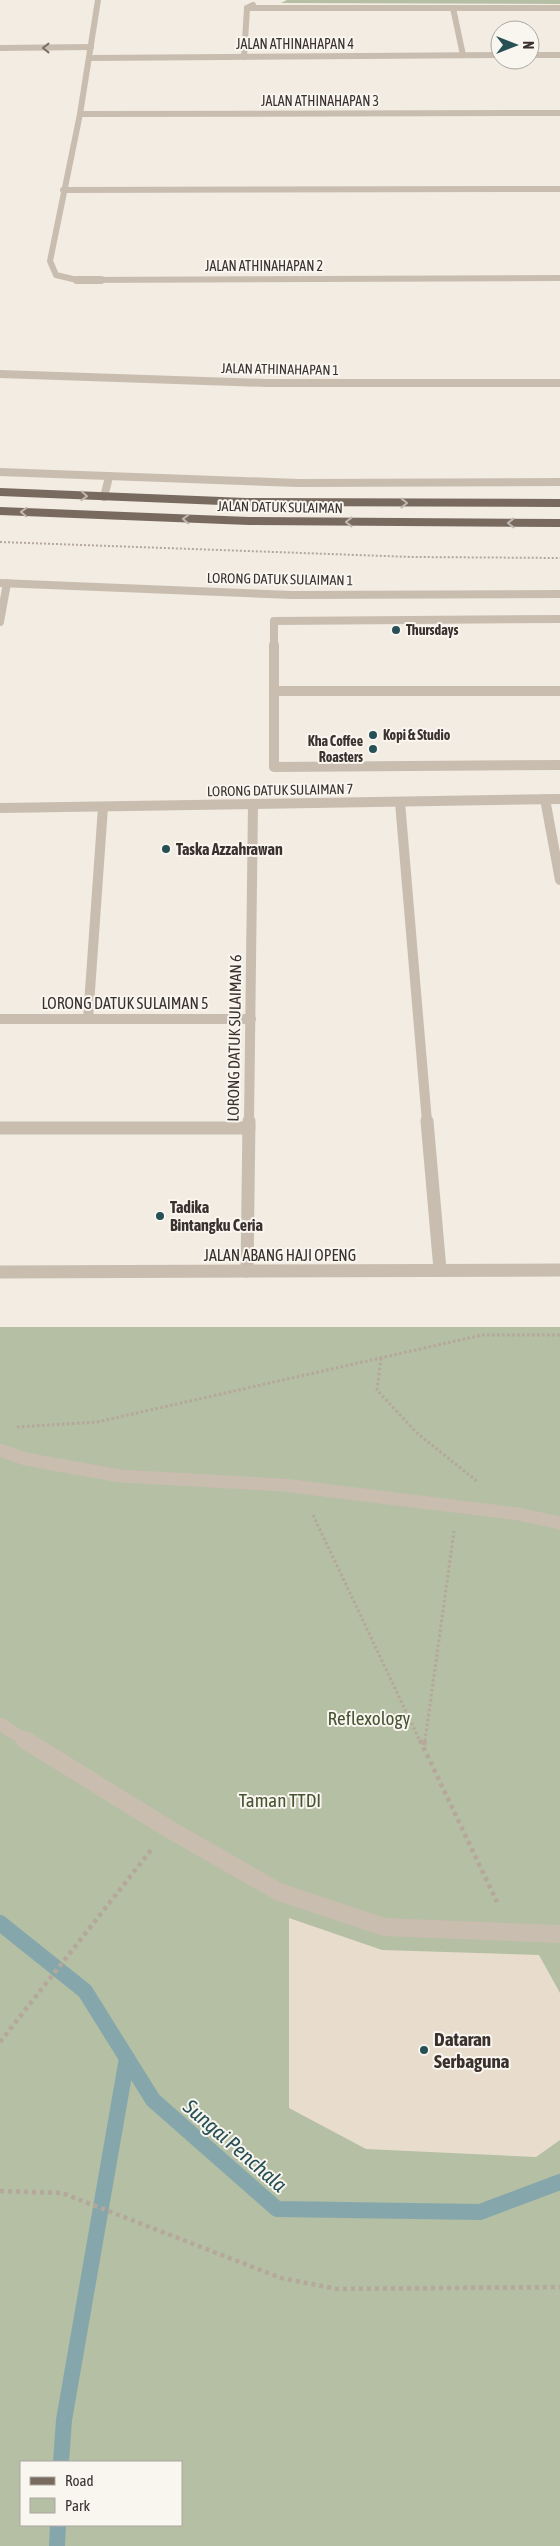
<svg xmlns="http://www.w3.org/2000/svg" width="560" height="2546" viewBox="0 0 560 2546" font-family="'Asap Condensed',sans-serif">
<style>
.green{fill:#b4bfa4;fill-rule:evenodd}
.plaza{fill:#e8ddcc}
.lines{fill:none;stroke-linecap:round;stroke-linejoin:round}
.stream{stroke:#85a7ac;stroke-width:16}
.path-far2{stroke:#b5a79a;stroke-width:2;stroke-dasharray:2 2;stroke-linecap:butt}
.path-far1{stroke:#b5a79a;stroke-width:3;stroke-dasharray:2.5 2.5;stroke-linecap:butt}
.path{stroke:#b5a79a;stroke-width:4.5;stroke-dasharray:4 4;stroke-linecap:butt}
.minor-far4{stroke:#c9bdb0;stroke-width:6}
.minor-far3{stroke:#c9bdb0;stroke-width:8}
.minor-far2{stroke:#c9bdb0;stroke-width:10}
.minor-far1{stroke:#c9bdb0;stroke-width:13}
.minor{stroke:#c9bdb0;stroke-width:18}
.major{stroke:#796a60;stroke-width:8}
.oneway{stroke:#7a7068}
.oneway2{stroke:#bfb6af}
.poi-dot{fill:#265056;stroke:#f9f5ef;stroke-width:2}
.labels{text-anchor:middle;stroke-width:4;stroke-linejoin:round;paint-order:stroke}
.far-street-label{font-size:14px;fill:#39312d;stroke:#f9f5ef}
.far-poi-label{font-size:14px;font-weight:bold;fill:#39312d;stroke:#f9f5ef;text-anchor:start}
.poi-label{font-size:16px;font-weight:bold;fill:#39312d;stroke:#f9f5ef;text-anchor:start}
.street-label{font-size:16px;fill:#39312d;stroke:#f9f5ef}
.near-park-label{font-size:19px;fill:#465433;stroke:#f9f5ef}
.near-poi-label{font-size:19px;font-weight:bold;fill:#39312d;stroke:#f9f5ef;text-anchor:start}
.near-water-label{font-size:21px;font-style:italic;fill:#265056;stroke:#f9f5ef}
</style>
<rect width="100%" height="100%" fill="#f2ece3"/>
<g class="green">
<path d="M287,0H560V4L281,3Z"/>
<path d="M0,1327H560V2546H0ZM21,2462H181V2525H21Z"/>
</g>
<path class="plaza" d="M289,1918L382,1950L539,1955L560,1993V2140L536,2157L366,2149L289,2108Z"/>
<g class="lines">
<g class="stream">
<path d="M0,1923L85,1991L153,2100L277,2209L480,2212L560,2182"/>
<path d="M61,2462L64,2420L127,2058"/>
<path d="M57,2546L58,2525"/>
</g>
<path class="path-far2" d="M0,542L412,557L560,558"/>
<g class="path-far1">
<path d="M381,1358L377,1390L417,1433L478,1482"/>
<path d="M17,1427L97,1422L482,1335H560"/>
<path d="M313,1515L420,1741"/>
<path d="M425,1741L454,1531"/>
</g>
<g class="path">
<path d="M420,1740L497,1902"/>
<path d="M424,1745L425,1740"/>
<path d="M0,2042L151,1850"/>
<path d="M0,2191L62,2193L281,2278L337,2289L560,2287"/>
</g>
<g class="minor-far4">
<path d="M98,0L80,114L50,261L56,275L77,280L560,278"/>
<path d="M247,8H560"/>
<path d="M453,8L463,55"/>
<path d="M0,48L91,47"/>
<path d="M530,55H560"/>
<path d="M244,57L247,8L253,5"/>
<path d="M90,58L500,55"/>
<path d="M80,114L560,113"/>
<path d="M63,190L560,189"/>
</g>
<g class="minor-far3">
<path d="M77,280H101"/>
<path d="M0,374L267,383H560"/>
<path d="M0,472L298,483L560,482"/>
<path d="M104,497L109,477"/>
<path d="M0,583L292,595L560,594"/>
<path d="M0,622L7,583"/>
<path d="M274,646V621L560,619"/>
</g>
<g class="minor-far2">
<path d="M274,645V767L560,765"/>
<path d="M276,691H560"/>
<path d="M545,799L560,880"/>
<path d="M400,802L427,1122"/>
<path d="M0,808L560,799"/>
<path d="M0,1019H251"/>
<path d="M88,1019L103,807"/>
<path d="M249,1122L253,804"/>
</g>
<g class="minor-far1">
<path d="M427,1121L440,1270"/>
<path d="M0,1128H249"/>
<path d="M247,1271L249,1121"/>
<path d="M0,1272L560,1270"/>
<path d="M0,1450L25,1459L120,1476L283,1485L518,1514L560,1523"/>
<path d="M0,1724L27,1741"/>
</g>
<path class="minor" d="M25,1740L169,1829L279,1892L384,1927L560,1934"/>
<g class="major">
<path d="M0,492L246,502L560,503"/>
<path d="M0,511L249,521L560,523"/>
</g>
</g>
<defs><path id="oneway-chevron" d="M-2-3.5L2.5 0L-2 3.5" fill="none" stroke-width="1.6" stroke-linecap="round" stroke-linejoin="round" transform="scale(1.25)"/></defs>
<use class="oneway" href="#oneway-chevron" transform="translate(46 48) rotate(180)"/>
<g class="oneway2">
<use href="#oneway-chevron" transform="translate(84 496) rotate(3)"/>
<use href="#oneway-chevron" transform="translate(404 503)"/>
<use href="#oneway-chevron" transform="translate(24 512) rotate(-178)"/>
<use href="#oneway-chevron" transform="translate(186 519) rotate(-178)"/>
<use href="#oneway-chevron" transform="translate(349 522) rotate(-180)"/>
<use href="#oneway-chevron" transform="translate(511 523) rotate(-180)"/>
</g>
<g class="poi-dot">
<circle cx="396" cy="630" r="5"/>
<circle cx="373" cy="735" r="5"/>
<circle cx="373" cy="749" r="5"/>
<circle cx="166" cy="849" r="5"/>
<circle cx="160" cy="1216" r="5"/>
<circle cx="424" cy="2050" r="5"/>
</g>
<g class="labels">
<g class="far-street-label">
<text x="295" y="49">JALAN ATHINAHAPAN 4</text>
<text x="320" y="106">JALAN ATHINAHAPAN 3</text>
<text x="264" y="271">JALAN ATHINAHAPAN 2</text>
<text transform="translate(280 369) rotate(1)" y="5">JALAN ATHINAHAPAN 1</text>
<text transform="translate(280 507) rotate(1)" y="5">JALAN DATUK SULAIMAN</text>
<text transform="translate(280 579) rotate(1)" y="5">LORONG DATUK SULAIMAN 1</text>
<text transform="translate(280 790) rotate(-1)" y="5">LORONG DATUK SULAIMAN 7</text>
</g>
<g class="far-poi-label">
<text x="406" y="635">Thursdays</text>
<text x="383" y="740">Kopi &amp; Studio</text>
<text x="363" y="746" text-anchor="end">Kha Coffee<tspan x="363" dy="16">Roasters</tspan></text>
</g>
<g class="poi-label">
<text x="176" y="855">Taska Azzahrawan</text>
<text x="170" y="1213">Tadika<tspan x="170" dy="18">Bintangku Ceria</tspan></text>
</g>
<g class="street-label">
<text x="125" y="1009">LORONG DATUK SULAIMAN 5</text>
<text transform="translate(234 1038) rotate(-89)" y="6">LORONG DATUK SULAIMAN 6</text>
<text x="280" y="1261">JALAN ABANG HAJI OPENG</text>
</g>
<g class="near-park-label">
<text x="369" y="1725">Reflexology</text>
<text x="280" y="1807">Taman TTDI</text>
</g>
<g class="near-poi-label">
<text x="434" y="2046">Dataran<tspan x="434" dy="22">Serbaguna</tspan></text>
</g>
<g class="near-water-label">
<text transform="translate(235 2146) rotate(41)" y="7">Sungai Penchala</text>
</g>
</g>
<rect x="20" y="2461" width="162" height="65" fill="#f9f5ef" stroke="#aca7a1"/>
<rect x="30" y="2477" width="25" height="8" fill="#796a60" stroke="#aca7a1"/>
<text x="65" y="2486" font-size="15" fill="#39312d">Road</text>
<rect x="30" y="2498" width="25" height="15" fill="#b4bfa4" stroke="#aca7a1"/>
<text x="65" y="2511" font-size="15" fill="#39312d">Park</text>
<g transform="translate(515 45) rotate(90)"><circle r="24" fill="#f9f5ef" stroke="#aca7a1"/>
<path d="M0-4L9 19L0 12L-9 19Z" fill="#265056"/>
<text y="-8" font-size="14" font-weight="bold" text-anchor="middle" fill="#39312d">N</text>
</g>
</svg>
